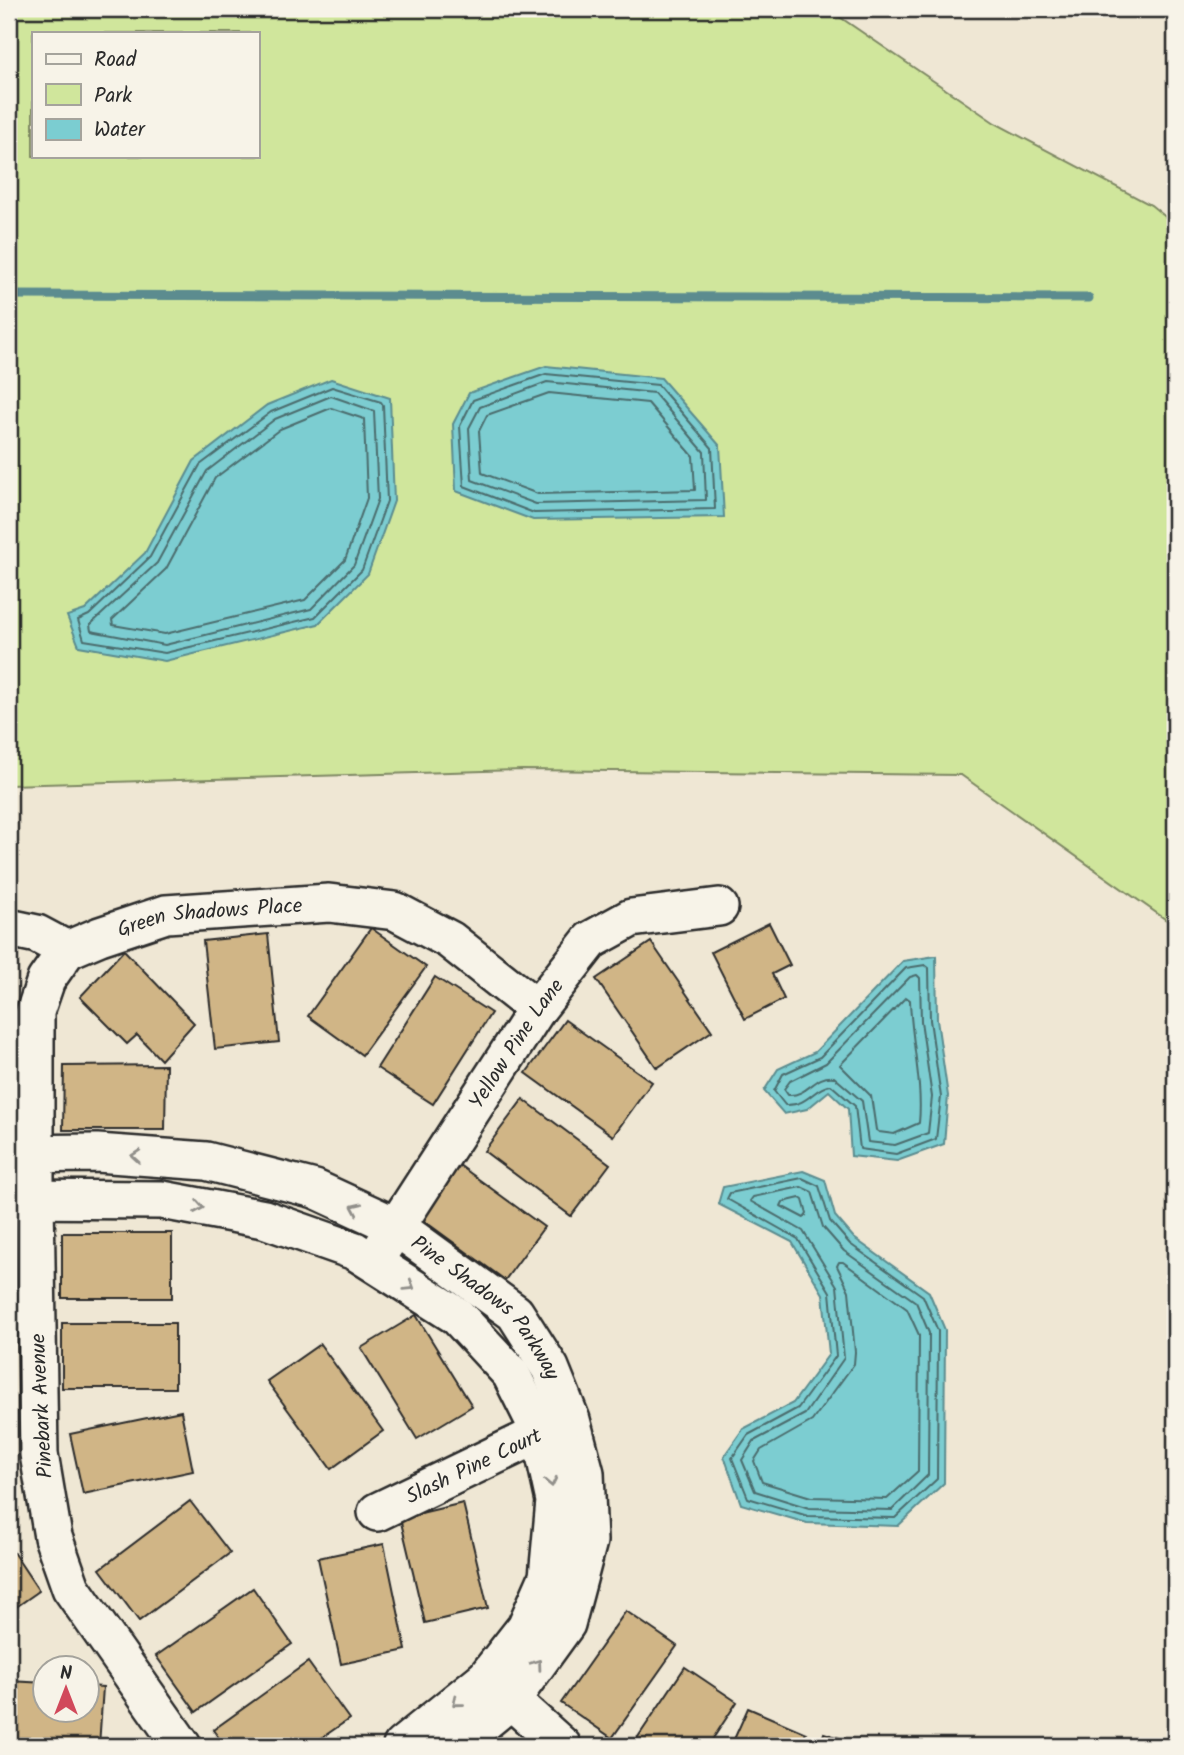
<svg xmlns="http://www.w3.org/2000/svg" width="1184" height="1755" viewBox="0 0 1184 1755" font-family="Kalam,sans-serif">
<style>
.green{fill:#d0e69c;stroke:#7e8864;stroke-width:2;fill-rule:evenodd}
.water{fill:#7bcdd1;stroke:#5b8c8f;stroke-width:2}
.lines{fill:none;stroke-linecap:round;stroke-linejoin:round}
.shore{stroke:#4b6c6d;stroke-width:2}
.stream{stroke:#5b8c8f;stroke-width:9}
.building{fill:#d0b586;stroke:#2b2b2b;stroke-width:2}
.minor-casing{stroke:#2b2b2b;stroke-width:42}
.minor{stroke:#f7f3e8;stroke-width:37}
.oneway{stroke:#918f8a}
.labels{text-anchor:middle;stroke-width:7;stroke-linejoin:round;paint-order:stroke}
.street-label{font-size:21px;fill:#2b2b2b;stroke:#f7f3e8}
</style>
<rect width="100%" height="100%" fill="#efe7d4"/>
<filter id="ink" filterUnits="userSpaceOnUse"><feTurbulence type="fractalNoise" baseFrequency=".0143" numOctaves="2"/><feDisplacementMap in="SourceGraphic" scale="14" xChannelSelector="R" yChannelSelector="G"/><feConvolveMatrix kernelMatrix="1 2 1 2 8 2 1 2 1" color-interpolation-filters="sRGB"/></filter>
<g filter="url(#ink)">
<path class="green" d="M9,9H828L995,123L1151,205L1174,224L1175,926L961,775L522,770L9,785ZM33,33H257V156H33Z"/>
<g class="water">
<path d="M546,366L661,378L720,446L724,517L533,520L456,491L453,424L469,393Z"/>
<path d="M331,379L390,398L394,501L368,574L318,624L165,661L79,646L67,616L85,610L145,553L194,461L267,405Z"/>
<path d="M936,956L937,1020L948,1096L944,1144L897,1161L851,1156L848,1109L829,1091L807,1109L784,1114L764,1091L778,1069L815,1052L903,961Z"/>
<path d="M803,1171L825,1180L835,1216L854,1238L929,1292L945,1330L944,1483L898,1526L807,1523L741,1504L724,1456L743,1429L793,1403L829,1354L823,1294L792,1242L718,1204L723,1187Z"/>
</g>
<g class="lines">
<g class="shore">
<path d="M546,374L658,385L712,448L715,509L534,513L464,486L460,426L473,400Z"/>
<path d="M547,382L654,393L704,452L706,500L536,504L472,480L469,428L480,407Z"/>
<path d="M332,387L381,402L383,405L387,501L362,570L315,617L165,653L84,640L78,620L89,615L150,557L200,465L271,412Z"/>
<path d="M549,393L648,403L693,456L695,490L538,494L482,473L479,431L487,415Z"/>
<path d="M331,396L374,411L378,499L354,565L311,609L165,645L91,631L90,625L157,563L207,471L275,419Z"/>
<path d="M331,408L364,419L367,498L345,560L305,600L165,634L113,625L112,620L166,569L215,478L280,429Z"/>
<path d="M925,965L929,968L930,1020L941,1097L936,1139L896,1154L860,1149L855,1106L831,1085C812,1088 809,1106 785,1105L774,1091L783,1074L820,1057L906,968Z"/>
<path d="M917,975L920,978L921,1021L932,1097L928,1133L895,1145L868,1142L862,1101L834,1077C815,1074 807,1097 788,1095L784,1089L790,1081L826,1063L910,977Z"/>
<path d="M906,997L910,1000C911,1041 923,1082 919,1123L894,1134L879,1132L876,1130L871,1096L840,1065Z"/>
<path d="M802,1178L819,1186L830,1221L850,1244L923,1296L938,1331L937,1479L895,1518L808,1516L748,1498L732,1458L748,1435L798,1408L836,1356L830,1292L798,1239L727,1199L730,1193Z"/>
<path d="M801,1187L812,1192L823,1227L844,1251L916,1302L929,1333L928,1475L892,1510L809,1508L755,1491L742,1460L754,1441L805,1414L844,1358L837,1286L803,1231L750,1201L753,1197Z"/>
<path d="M800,1198L803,1200L807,1214L804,1218L781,1206L783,1202Z"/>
<path d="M839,1262H843L907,1309L919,1335L918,1471L887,1499L811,1497L762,1482L754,1461L761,1450L812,1421L854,1364L855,1352L849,1291L837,1266Z"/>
</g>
<path class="stream" d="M9,295L1089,298"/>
</g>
<g class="building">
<path d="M769,923L790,965L772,974L784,999L745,1019L711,952Z"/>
<path d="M371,928L426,967L362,1055L308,1016Z"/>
<path d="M268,934L279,1042L215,1049L203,941Z"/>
<path d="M651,942L712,1031L657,1068L596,979Z"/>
<path d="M124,950L194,1023L161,1060L137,1035L127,1044L80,997Z"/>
<path d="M435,977L491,1013L433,1104L377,1068Z"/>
<path d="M565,1020L652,1082L613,1136L526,1073Z"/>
<path d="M166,1065L165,1130H63L64,1066Z"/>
<path d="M523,1099L610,1164L571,1216L484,1151Z"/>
<path d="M455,1162L544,1227L505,1280L416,1215Z"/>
<rect x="62" y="1233" width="110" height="65"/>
<path d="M416,1315L472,1406L417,1439L361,1348Z"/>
<rect x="62" y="1323" width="113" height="65"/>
<path d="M320,1344L383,1431L331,1469L267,1381Z"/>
<path d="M181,1411L193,1471L83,1494L70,1434Z"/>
<path d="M190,1501L230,1553L139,1621L100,1569Z"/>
<path d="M463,1503L488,1608L425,1623L400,1518Z"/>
<path d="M384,1544L406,1650L341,1664L318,1558Z"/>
<path d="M9,1546L39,1591L9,1612Z"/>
<path d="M253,1588L292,1644L196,1712L156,1656Z"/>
<path d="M626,1611L677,1646L612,1738L561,1703Z"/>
<path d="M308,1662L349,1719L310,1746H225L213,1730Z"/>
<path d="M685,1667L737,1702L708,1746H632Z"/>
<path d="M9,1681L46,1683V1710H88V1686L103,1687L99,1746H9Z"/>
<path d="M748,1708L806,1733L800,1746H731Z"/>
<path d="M824,1733L865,1746H820Z"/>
</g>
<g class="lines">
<g class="minor-casing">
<g id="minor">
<path d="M9,928L37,934L67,950"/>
<path id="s1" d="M9,1154L97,1153L206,1161L315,1189L395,1226L515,1313L550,1368L571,1420L585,1473L588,1541L566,1624L511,1700L455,1746"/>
<path d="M9,1199L162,1200L264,1219L355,1251L457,1316L511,1374L540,1432L555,1501L548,1577L526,1627L486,1678L402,1746"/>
<path id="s2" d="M383,1247L537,1009L591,940L631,918L719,907"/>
<path id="s3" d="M377,1512L562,1423"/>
<path d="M492,1683L562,1746"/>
<path id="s4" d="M182,1746L71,1588L53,1537L39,1454L35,1199V1012L46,980L67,950L100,936L166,914L329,903L395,911L450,940L537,1009"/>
</g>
</g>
<use href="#minor" class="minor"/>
</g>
<defs><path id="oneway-chevron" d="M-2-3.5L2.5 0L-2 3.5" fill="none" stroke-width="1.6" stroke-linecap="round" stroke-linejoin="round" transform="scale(1.75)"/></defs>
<g class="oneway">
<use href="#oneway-chevron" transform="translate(136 1156) rotate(-176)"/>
<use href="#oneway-chevron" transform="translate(199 1207) rotate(10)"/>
<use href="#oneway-chevron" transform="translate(356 1208) rotate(-156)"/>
<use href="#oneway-chevron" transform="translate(410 1286) rotate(32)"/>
<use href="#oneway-chevron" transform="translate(551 1482) rotate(78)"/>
<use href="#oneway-chevron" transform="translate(537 1664) rotate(-54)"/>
<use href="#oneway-chevron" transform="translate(457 1702) rotate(141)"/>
</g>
</g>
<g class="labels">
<g class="street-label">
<text dy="7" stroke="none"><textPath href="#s4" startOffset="992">Green Shadows Place</textPath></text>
<text dy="7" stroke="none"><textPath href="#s2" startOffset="243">Yellow Pine Lane</textPath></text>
<text dy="7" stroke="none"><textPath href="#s1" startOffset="522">Pine Shadows Parkway</textPath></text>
<text transform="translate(41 1406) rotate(-93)" y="7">Pinebark Avenue</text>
<text dy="7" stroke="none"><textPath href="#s3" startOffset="107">Slash Pine Court</textPath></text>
</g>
</g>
<rect width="1184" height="1755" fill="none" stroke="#f7f3e8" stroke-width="35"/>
<rect x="18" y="18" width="1149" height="1720" fill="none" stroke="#2b2b2b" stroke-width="2.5" filter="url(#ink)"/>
<rect x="32" y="32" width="228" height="126" fill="#f7f3e8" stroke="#a5a39c" stroke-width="2"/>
<rect x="46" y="54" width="35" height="10" fill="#f7f3e8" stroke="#a5a39c" stroke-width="2"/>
<text x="94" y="66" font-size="21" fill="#2b2b2b">Road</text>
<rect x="46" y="84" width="35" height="21" fill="#d0e69c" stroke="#a5a39c" stroke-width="2"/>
<text x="94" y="102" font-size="21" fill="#2b2b2b">Park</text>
<rect x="46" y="119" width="35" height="21" fill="#7bcdd1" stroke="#a5a39c" stroke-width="2"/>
<text x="94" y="136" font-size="21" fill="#2b2b2b">Water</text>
<g transform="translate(66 1689)"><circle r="33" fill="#f7f3e8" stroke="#a5a39c" stroke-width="2"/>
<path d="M0-5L12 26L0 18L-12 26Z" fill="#d1495b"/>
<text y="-10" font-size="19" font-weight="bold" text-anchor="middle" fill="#2b2b2b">N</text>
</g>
</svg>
